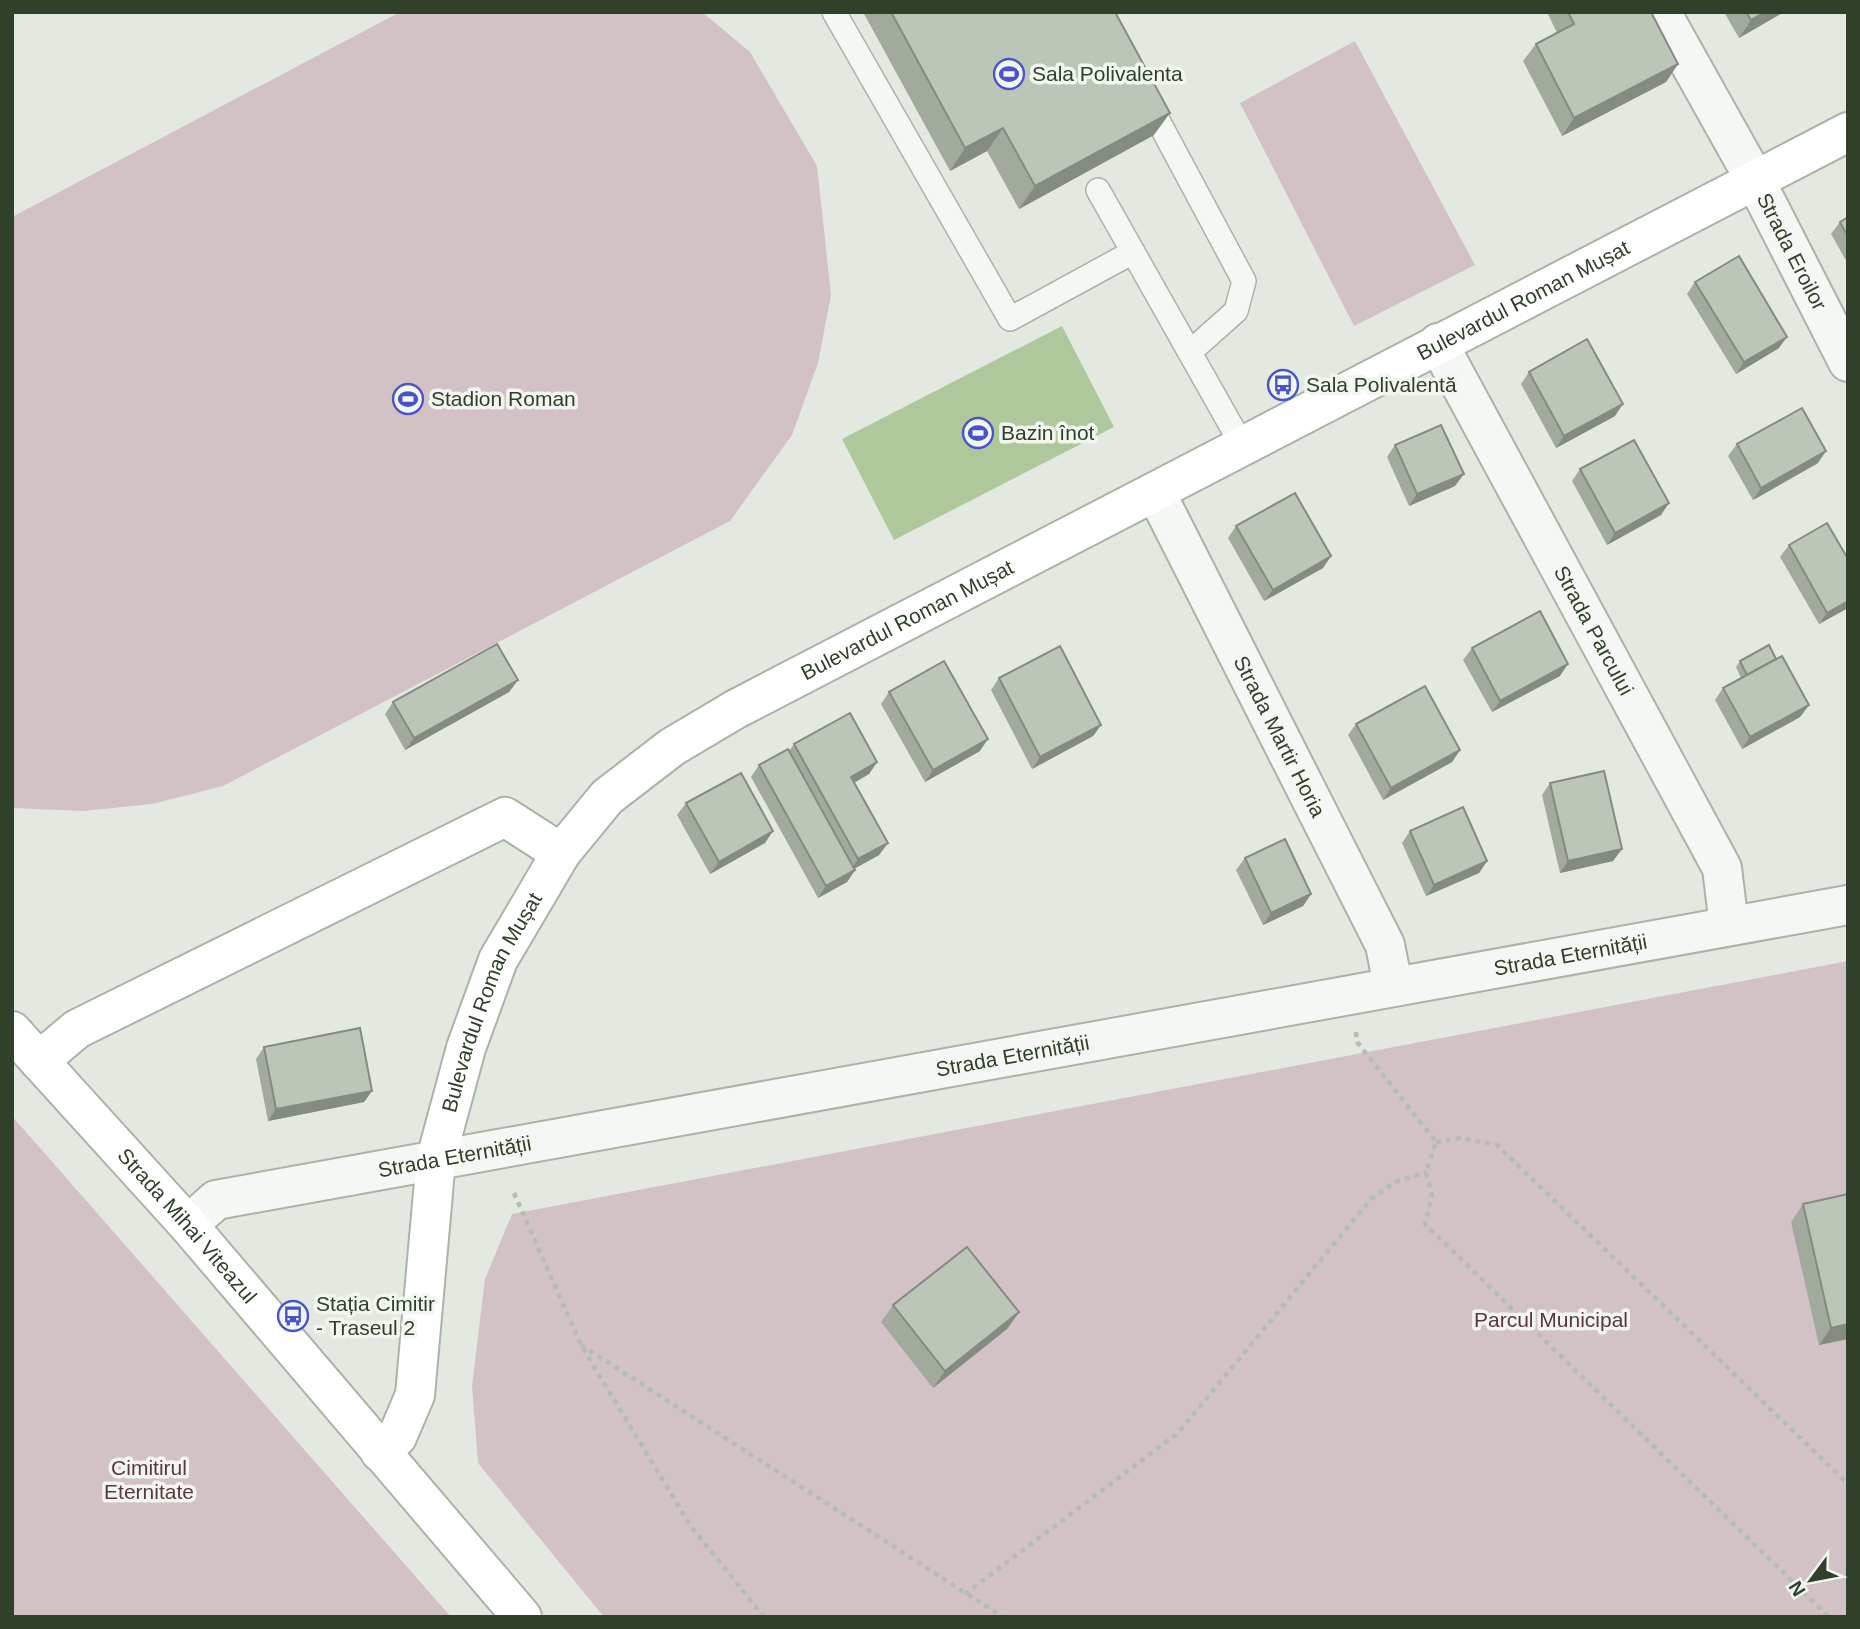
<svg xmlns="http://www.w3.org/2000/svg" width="1860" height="1629" viewBox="0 0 1860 1629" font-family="Arial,sans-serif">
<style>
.green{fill:#d3c2c5}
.water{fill:#aec89c}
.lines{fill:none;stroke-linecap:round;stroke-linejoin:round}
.lane-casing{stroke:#aab3a5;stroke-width:26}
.street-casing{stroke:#aab3a5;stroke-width:42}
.secondary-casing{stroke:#aab3a5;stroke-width:42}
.path{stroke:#b5bcb2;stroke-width:4.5;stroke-dasharray:5 5;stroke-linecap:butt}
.lane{stroke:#f4f7f3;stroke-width:23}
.street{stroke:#f4f7f3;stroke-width:38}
.secondary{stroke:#fff;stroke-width:38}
.wall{fill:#a2aa9e}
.shaded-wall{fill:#848b81}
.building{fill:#bcc6b8;stroke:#848b81;stroke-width:2}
.labels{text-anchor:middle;stroke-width:7;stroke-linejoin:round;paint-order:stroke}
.poi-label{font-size:21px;fill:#304029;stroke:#f2f6f0;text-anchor:start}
.street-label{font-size:21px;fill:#304029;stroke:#f2f6f0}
.park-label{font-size:21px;fill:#5c373b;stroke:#f2f6f0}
</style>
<rect width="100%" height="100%" fill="#e3e9e0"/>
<g class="green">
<path d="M400,12H702L750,52L817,166L831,295L818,363L792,435L730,521L223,786L152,804L83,811L12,808V217Z"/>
<path d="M1355,41L1475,265L1354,326L1240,103Z"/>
<path d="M1848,961V1617H604L478,1463L472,1386L485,1279L512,1214Z"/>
<path d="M12,1116L451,1617H12Z"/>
</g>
<path class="water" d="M1062,326L1114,427L894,540L842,439Z"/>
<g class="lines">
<g class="lane-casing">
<g id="lane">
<path d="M834,12L1010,319L1133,252"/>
<path d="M1147,100L1244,281L1236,311L1190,352"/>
<path d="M1098,190L1242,445"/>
</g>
</g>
<g class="street-casing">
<g id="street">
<path id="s1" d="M1661,12L1755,180L1848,362"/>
<path id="s2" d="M1438,343L1722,868L1729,926"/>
<path id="s3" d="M1156,493L1385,945L1393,985"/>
<path id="s4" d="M188,1225L216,1200L1848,905"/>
</g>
</g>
<g class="secondary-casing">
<g id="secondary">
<path id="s5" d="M12,1031L188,1225L522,1617"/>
<path d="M39,1061L77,1029L505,817L561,853"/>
<path id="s6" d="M380,1452L397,1437L415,1395L436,1159L466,1048L498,960L561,853L607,797L672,747L736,709L1848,132"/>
</g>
</g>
<g class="path">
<path d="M1356,1032L1357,1042L1436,1142L1426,1172L1432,1195L1425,1224L1829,1617"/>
<path d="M1436,1142L1461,1138L1497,1145L1848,1484"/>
<path d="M514,1193L581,1345L690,1525L764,1617"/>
<path d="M581,1345L1003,1617"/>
<path d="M965,1594L1178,1433L1371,1199L1395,1182L1426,1172"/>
</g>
<use href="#lane" class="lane"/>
<use href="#street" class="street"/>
<use href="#secondary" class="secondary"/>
</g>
<g class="wall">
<path d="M863,12H1115L1154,135L1019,209L987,151L950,171Z"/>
<path d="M1547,12H1651L1678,64L1666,82L1562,136L1523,61L1536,44L1557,33Z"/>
<path d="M1724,12H1784L1739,38Z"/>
<path d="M1848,217V264L1831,234L1840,222Z"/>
<path d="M1695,282L1779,348L1736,374L1687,294Z"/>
<path d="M1529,372L1615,416L1556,448L1521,384Z"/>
<path d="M1737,444L1818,463L1753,500L1728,456Z"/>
<path d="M1395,445L1455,486L1409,506L1387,457Z"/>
<path d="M1580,469L1661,515L1607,545L1572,481Z"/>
<path d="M1236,526L1331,556L1323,568L1264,601L1228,538Z"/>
<path d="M1789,545L1848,608L1819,624L1780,557Z"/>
<path d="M1472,648L1560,676L1492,712L1463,660Z"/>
<path d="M1776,659L1809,705L1800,717L1742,749L1715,700L1723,688L1741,678L1736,667L1740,661Z"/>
<path d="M999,678L1101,725L1093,736L1032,769L991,690Z"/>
<path d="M518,680L509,692L405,750L385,714L393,702Z"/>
<path d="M889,692L980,751L925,782L881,704Z"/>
<path d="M1356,724L1460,750L1452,762L1383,800L1348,735Z"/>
<path d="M794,744L877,762L869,774L854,783L888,843L879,855L854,869L855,870L847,882L818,898L751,777L759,765L789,751Z"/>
<path d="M1550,783L1622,849L1613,861L1560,873L1542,795Z"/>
<path d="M686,803L765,843L710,874L677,815Z"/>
<path d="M1410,831L1487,861L1479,873L1426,896L1402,843Z"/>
<path d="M1245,858L1311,894L1303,906L1263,925L1236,870Z"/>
<path d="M264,1047L372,1091L364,1102L268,1121L256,1059Z"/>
<path d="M1848,1194V1339L1819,1345L1791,1222L1803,1204Z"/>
<path d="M893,1305L1019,1312L1007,1329L933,1388L881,1322Z"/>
</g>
<g class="shaded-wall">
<path d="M1765,12H1784L1739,38L1751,20Z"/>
<path d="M1678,64L1666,82L1562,136L1574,118Z"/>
<path d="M1170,113L1154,135L1019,209L1035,186Z"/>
<path d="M1003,128L987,151L950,171L965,148Z"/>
<path d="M1787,337L1779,348L1736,374L1744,362Z"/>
<path d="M1623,404L1615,416L1556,448L1564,436Z"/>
<path d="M1826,451L1818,463L1753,500L1761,488Z"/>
<path d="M1464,474L1455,486L1409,506L1417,494Z"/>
<path d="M1669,503L1661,515L1607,545L1615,533Z"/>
<path d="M1331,556L1323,568L1264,601L1273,590Z"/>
<path d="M1848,601V608L1819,624L1827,613Z"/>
<path d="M1568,664L1560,676L1492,712L1500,701Z"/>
<path d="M518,680L509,692L405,750L414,738Z"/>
<path d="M1809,705L1800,717L1742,749L1750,737Z"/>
<path d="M1101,725L1093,736L1032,769L1040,757Z"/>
<path d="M988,739L980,751L925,782L933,770Z"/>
<path d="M1460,750L1452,762L1383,800L1391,788Z"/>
<path d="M877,762L869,774L843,789L851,777Z"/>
<path d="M773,831L765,843L710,874L719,862Z"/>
<path d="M888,843L879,855L850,871L858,859Z"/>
<path d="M1622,849L1613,861L1560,873L1568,861Z"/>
<path d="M1487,861L1479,873L1426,896L1434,885Z"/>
<path d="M855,870L847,882L818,898L826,886Z"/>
<path d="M1311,894L1303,906L1263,925L1271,913Z"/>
<path d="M372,1091L364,1102L268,1121L276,1109Z"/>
<path d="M1019,1312L1007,1329L933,1388L945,1371Z"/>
<path d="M1848,1324V1339L1819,1345L1831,1328Z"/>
</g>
<g class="building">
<path d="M891,12H1115L1170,113L1035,186L1003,128L965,148Z"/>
<path d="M1568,12H1651L1678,64L1574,118L1536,44L1574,24Z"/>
<path d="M1746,12H1765L1751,20Z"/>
<path d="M1848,217V237L1840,222Z"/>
<path d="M1739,256L1787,337L1744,362L1695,282Z"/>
<path d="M1587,339L1623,404L1564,436L1529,372Z"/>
<path d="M1802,408L1826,451L1761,488L1737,444Z"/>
<path d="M1441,425L1464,474L1417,494L1395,445Z"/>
<path d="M1634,440L1669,503L1615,533L1580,469Z"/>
<path d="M1295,493L1331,556L1273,590L1236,526Z"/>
<path d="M1827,523L1848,559V601L1827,613L1789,545Z"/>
<path d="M1540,611L1568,664L1500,701L1472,648Z"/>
<path d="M497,644L518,680L414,738L393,702Z"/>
<path d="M1769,645L1776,659L1747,675L1740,661Z"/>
<path d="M1060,646L1101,725L1040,757L999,678Z"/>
<path d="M1782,656L1809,705L1750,737L1723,688Z"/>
<path d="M944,661L988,739L933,770L889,692Z"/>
<path d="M1425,686L1460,750L1391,788L1356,724Z"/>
<path d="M850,713L877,762L851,777L888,843L858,859L794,744Z"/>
<path d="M788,749L855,870L826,886L759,765Z"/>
<path d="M1604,771L1622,849L1568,861L1550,783Z"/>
<path d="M741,773L773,831L719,862L686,803Z"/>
<path d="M1463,807L1487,861L1434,885L1410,831Z"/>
<path d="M1285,839L1311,894L1271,913L1245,858Z"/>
<path d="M360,1028L372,1091L276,1109L264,1047Z"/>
<path d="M1848,1194V1324L1831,1328L1803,1204Z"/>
<path d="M967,1247L1019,1312L945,1371L893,1305Z"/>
</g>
<defs>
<g id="stadium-ring" transform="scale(1.575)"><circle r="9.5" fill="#f2f6f0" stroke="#4853cb" stroke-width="1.5"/><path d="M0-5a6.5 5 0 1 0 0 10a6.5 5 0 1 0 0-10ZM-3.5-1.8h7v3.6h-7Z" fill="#4853cb"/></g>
<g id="bus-ring" transform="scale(1.575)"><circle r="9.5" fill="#f2f6f0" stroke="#4853cb" stroke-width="1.5"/><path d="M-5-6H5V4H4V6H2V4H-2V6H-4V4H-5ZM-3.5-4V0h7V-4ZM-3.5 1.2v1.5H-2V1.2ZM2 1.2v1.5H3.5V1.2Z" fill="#4853cb"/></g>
</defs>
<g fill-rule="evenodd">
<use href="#stadium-ring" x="1009" y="74"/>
<use href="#bus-ring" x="1283" y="385"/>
<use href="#stadium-ring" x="408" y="399"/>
<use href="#stadium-ring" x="978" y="433"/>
<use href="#bus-ring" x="293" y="1316"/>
</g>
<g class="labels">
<g class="poi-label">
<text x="1032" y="81">Sala Polivalenta</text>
<text x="1306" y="392">Sala Polivalentă</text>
<text x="431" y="406">Stadion Roman</text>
<text x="1001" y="440">Bazin înot</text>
<text x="316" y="1311">Stația Cimitir<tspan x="316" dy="24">- Traseul 2</tspan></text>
</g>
<g class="street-label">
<text dy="7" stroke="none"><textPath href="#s1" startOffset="273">Strada Eroilor</textPath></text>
<text dy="7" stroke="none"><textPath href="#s6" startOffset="1754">Bulevardul Roman Mușat</textPath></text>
<text dy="7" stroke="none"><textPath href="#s6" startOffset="1060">Bulevardul Roman Mușat</textPath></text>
<text dy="7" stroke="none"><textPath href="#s2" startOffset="327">Strada Parcului</textPath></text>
<text dy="7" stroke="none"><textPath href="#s3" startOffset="273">Strada Martir Horia</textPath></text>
<text dy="7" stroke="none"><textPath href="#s4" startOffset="1414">Strada Eternității</textPath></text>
<text dy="7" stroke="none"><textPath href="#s6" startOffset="472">Bulevardul Roman Mușat</textPath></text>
<text dy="7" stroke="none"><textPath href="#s4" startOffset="847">Strada Eternității</textPath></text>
<text dy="7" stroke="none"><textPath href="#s4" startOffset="280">Strada Eternității</textPath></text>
<text dy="7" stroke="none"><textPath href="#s5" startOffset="262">Strada Mihai Viteazul</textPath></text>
</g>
<g class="park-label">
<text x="1551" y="1327">Parcul Municipal</text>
<text x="149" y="1475">Cimitirul<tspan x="149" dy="24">Eternitate</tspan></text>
</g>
</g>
<rect width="1860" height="1629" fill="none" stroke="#304029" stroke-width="28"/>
<g transform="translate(1811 1580) rotate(238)" stroke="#f2f6f0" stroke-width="5" paint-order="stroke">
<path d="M0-5L12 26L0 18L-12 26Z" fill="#304029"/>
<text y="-10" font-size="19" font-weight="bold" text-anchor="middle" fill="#304029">N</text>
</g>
</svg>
